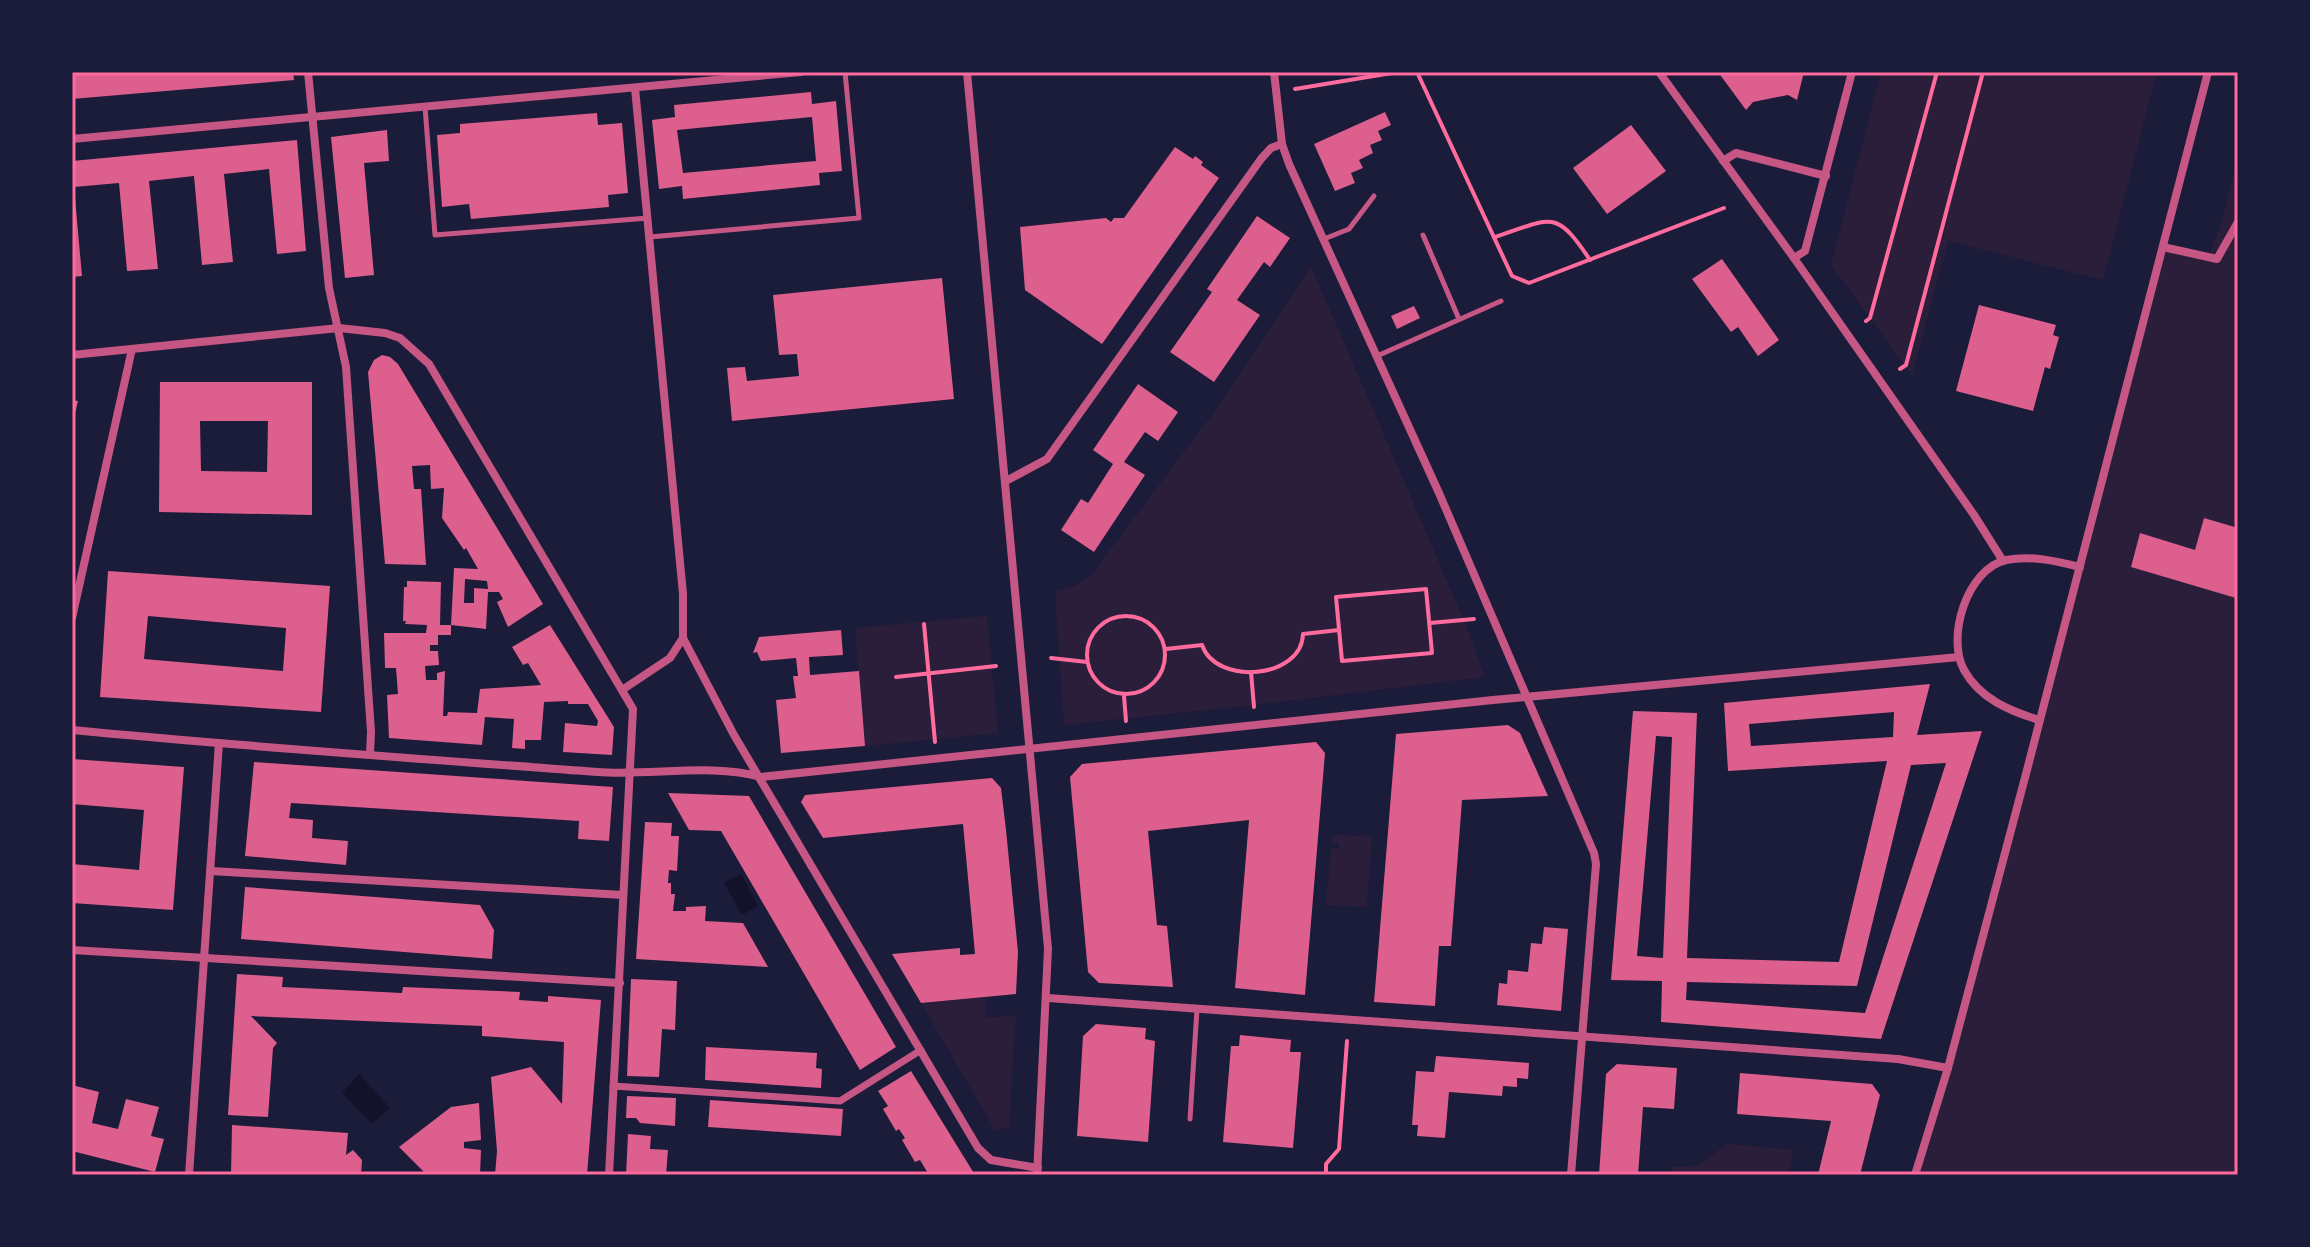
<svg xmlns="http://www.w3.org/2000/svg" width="2310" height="1247" viewBox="0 0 2310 1247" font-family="'Alegreya Sans',sans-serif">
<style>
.green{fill:#2a1e3b}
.water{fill:#12122b}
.building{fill:#dd5f8e;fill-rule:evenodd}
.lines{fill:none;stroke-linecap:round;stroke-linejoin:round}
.path{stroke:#ff6b9d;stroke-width:4}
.service{stroke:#c65784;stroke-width:5}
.pedestrian{stroke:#c65784;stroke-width:7}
.minor{stroke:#c65784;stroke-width:8}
.neatline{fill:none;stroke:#ff6b9d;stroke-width:3}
</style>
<rect width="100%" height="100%" fill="#1b1b3a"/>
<g class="green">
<path d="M1881,72H2157L2103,280L1948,241L1912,375L1831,265Z"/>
<path d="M2238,157V1175H1915L1921,1161L2163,247L2208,258L2222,221Z"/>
<path d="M1311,266L1464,620L1485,677L1254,705L1064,725L1055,592L1076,586L1091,575L1214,412Z"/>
<path d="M987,616L998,733L865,746L855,628Z"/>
<path d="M1333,834L1372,837L1367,907L1326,905L1331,848H1339V842H1332Z"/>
<path d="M986,997L985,1018L1016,1015L1009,1128L995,1130L921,1003Z"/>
<path d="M1727,1144L1794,1150L1788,1175H1671L1672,1167L1696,1166Z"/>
</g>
<g class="water">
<path d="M741,874L758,906L742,915L724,883Z"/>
<path d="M359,1074L390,1108L372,1124L342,1093Z"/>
</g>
<g class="building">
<path d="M72,72H293L294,80L72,99Z"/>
<path d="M1718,72H1804L1797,100L1788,95L1753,102L1746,110Z"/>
<path d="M811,92L812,104L836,101L842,171L819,173L820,185L683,199L682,186L659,189L652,120L675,117L674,105ZM812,117L816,161L683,173L677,130Z"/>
<path d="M1385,112L1391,125L1378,131L1382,140L1370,145L1373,153L1359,160L1363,168L1351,173L1355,183L1335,191L1314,144Z"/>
<path d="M597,113L598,125L622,123L628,193L608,195L609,207L471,219L469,204L442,207L437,135L460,133V124Z"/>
<path d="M1631,125L1666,171L1607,214L1573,168Z"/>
<path d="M387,130L389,161L364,163L374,275L345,278L331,137Z"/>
<path d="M297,140L306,251L277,254L269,169L224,174L233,262L202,265L194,176L149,181L158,269L127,271L119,183L74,187L82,276L72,277V161Z"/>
<path d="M1175,147L1193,159L1195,156L1203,162L1201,165L1219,178L1102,344L1025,290L1020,227L1106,218L1111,222L1114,218H1124Z"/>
<path d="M1257,216L1290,238L1270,267L1264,262L1237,300L1260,315L1214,382L1170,352L1212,292L1207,289Z"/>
<path d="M1722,259L1779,340L1758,356L1738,327L1731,332L1692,279Z"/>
<path d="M942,278L954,399L732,421L727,368L745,367L747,381L799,376L797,354L779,355L773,295Z"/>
<path d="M1979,305L2056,325L2053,335L2059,337L2050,369L2045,367L2033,411L1956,391Z"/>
<path d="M1414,306L1420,318L1397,329L1391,316Z"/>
<path d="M382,355L390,357L398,364L543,604L508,627L497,602L503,599L499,592H488L486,629L451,625L454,568L478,569L466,548L464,550L442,518L444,488L431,489L430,465L412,466L414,489H421L426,565L385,564L368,372L374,360ZM465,579L487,581L488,589L474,588V603H464Z"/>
<path d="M160,382H312V515L159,512ZM200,421H268L267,472L201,471Z"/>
<path d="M1138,384L1178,412L1158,441L1145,432L1124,462L1145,475L1094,552L1061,530L1081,499L1088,503L1113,464L1093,450Z"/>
<path d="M72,400L78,401L73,422L72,421Z"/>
<path d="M2204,518L2238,528L2236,598L2131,567L2140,533L2195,550Z"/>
<path d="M108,571L330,586L321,712L100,697ZM148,616L286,628L283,671L144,659Z"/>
<path d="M407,581L441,582L440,625H451V635H438V645H430V651H438L439,665L425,666L426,680H437V673L445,671L443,716H447L448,712L477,713L480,689L541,685L528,663L523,665L512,647L550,625L614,727L612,755L563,752L565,723L597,726L598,721L588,704H568V701L544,702L541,740H525V749L512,748L514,719L485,717L482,745L389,738L387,695L398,694L396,668H385L384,633H426L427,625L405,624L406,621H403L404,587H407Z"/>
<path d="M841,630L843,655L809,657L810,675L859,671L865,746L781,753L776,700L796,698L793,676H798L796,658L761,661L757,652L753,653L759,637Z"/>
<path d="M1930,684L1917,735L1982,731L1881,1039L1661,1022L1662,981L1611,980L1633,711L1697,713L1687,958L1839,962L1887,761L1728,771L1724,703ZM1894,712L1893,737L1751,746L1749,724ZM1656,736L1672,737L1663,958L1637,956ZM1946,763L1865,1013L1686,1000L1687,982L1857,986L1911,765Z"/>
<path d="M1508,725L1520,733L1548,796L1462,800L1451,946H1439L1435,1006L1374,1002L1396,734Z"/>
<path d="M1316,742L1325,753L1305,995L1235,988L1249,820L1148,831L1157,925L1167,926L1173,987L1099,983L1088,972L1070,777L1082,764Z"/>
<path d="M72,759L184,767L173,910L72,903V864L139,870L144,810L72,804Z"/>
<path d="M254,762L613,787L609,841L578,839L579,821L291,803L289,818L313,820L312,838L348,841L346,865L245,856Z"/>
<path d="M992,778L1001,788L1006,830L1018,952L1016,994L921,1003L892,954L960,948V955L975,954L963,824L823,838L801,802L805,795Z"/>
<path d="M668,793L749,796L896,1047L860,1070L721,831L689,830Z"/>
<path d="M645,822L672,823L671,836H679L677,871L669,870L668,883H671V894H675L673,911H686V907L706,906L705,921L743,923L768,967L636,959Z"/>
<path d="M245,887L480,905L494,930L492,959L241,939Z"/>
<path d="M1544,927L1568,929L1561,1011L1497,1005L1499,983L1507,984L1508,970L1528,972L1531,943L1542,944Z"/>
<path d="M237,974L283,977L282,987L402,993L403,987L520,992L519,1000L548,1002V996L601,1000L587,1175H495L497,1151L491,1077L531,1067L562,1104L564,1042L482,1036V1026L251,1016L277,1043L273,1048L268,1117L228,1115Z"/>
<path d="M631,979L677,981L675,1030L662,1029L659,1077L627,1076Z"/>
<path d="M1096,1024L1146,1028L1145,1039L1155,1041L1148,1142L1077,1136L1083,1036Z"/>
<path d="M1240,1035L1291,1040L1290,1052H1301L1293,1148L1223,1142L1231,1046H1239Z"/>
<path d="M706,1047L817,1053L816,1068L822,1069L821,1088L705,1080Z"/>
<path d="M1436,1056L1529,1063L1528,1079L1517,1078V1087L1503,1086L1502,1096L1449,1092L1445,1138L1417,1136L1418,1125H1412L1416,1071L1434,1072Z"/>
<path d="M1617,1064L1677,1068L1674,1109L1643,1107L1638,1175H1599L1606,1074Z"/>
<path d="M911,1071L975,1175H929L920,1160L915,1162L902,1140L905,1138L899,1129L896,1131L883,1109L888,1106L878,1091Z"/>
<path d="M1740,1073L1872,1084L1880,1095L1860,1175H1818L1831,1121L1737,1114Z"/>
<path d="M72,1085L99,1092L92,1123L118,1129L126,1099L159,1107L151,1136L164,1139L155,1172L72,1151Z"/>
<path d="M627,1096L676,1098L675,1126L640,1123L636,1118H626Z"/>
<path d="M710,1100L843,1109L841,1136L708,1127Z"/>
<path d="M479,1103L481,1140L464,1142V1148L481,1150L480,1175H427L399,1147L451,1107Z"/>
<path d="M232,1125L348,1133L346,1155L353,1150L362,1160L361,1175H231Z"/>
<path d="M628,1134L651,1136L650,1149L668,1150L666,1175H626Z"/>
</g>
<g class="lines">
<g class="path">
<path d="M1417,72L1512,276L1529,283L1724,208"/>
<path d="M1295,89L1398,72"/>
<path d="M1495,237C1551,219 1555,207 1590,260"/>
<path d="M1866,321L1870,318L1937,72"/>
<path d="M1900,369L1906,365L1983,72"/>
<path d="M1426,589L1432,653L1342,661L1336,597Z"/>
<circle cx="1126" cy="655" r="39"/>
<path d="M1430,623L1474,619"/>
<path d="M924,624L935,742"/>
<path d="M1166,649L1202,645C1216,686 1302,679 1303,634L1339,630"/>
<path d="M1051,658L1087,662"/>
<path d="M1251,672L1254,707"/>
<path d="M896,677L996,666"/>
<path d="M1124,696L1126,721"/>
<path d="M1326,1175V1164L1339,1149L1347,1041"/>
</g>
<g class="service">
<path d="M425,107L435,235L648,218"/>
<path d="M1423,235L1459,319"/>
<path d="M650,237L859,218L845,72"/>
<path d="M1324,239L1349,229L1374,196"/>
<path d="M1377,356L1501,301"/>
<path d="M1190,1119L1197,1009"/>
</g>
<path class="pedestrian" d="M613,1086L840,1101L921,1050"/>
<g class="minor">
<path d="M308,72L329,288L346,367L371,732L370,754"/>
<path d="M967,72L1048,949L1037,1175"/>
<path d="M1274,72L1282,144L1289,164L1439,493L1594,853L1596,864L1571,1175"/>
<path d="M1659,72L1794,258L1974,515L2003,561"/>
<path d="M635,88L683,594V638L734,735L978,1148L991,1160L1038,1168"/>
<path d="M72,139L801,72"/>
<path d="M1723,161L1736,153L1826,176"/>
<path d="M2163,247L2217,259L2238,222"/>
<path d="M1794,258L1805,251L1852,72"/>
<path d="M72,355L339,328L385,333L400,338L429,364L633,709L609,1175"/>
<path d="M1006,481L1047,459L1261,159L1271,148L1282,144"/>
<path d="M72,618L132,349"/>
<path d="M622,690L670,658L683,638"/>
<path d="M2039,720C2010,711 1980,699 1964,670C1946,637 1967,569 2006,560C2031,555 2056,561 2080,567"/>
<path d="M72,730C247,747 423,759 598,772C650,776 712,763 761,777L1493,700L1959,657"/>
<path d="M211,871L623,895"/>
<path d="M72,950L620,983"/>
<path d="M1048,998L1898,1059L1948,1068"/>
<path d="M189,1175L219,743"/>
<path d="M1915,1175L1948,1068L2027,770L2208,72"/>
</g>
</g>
<rect width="2310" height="1247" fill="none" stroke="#1b1b3a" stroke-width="148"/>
<rect x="74" y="74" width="2162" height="1099" class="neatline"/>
</svg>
